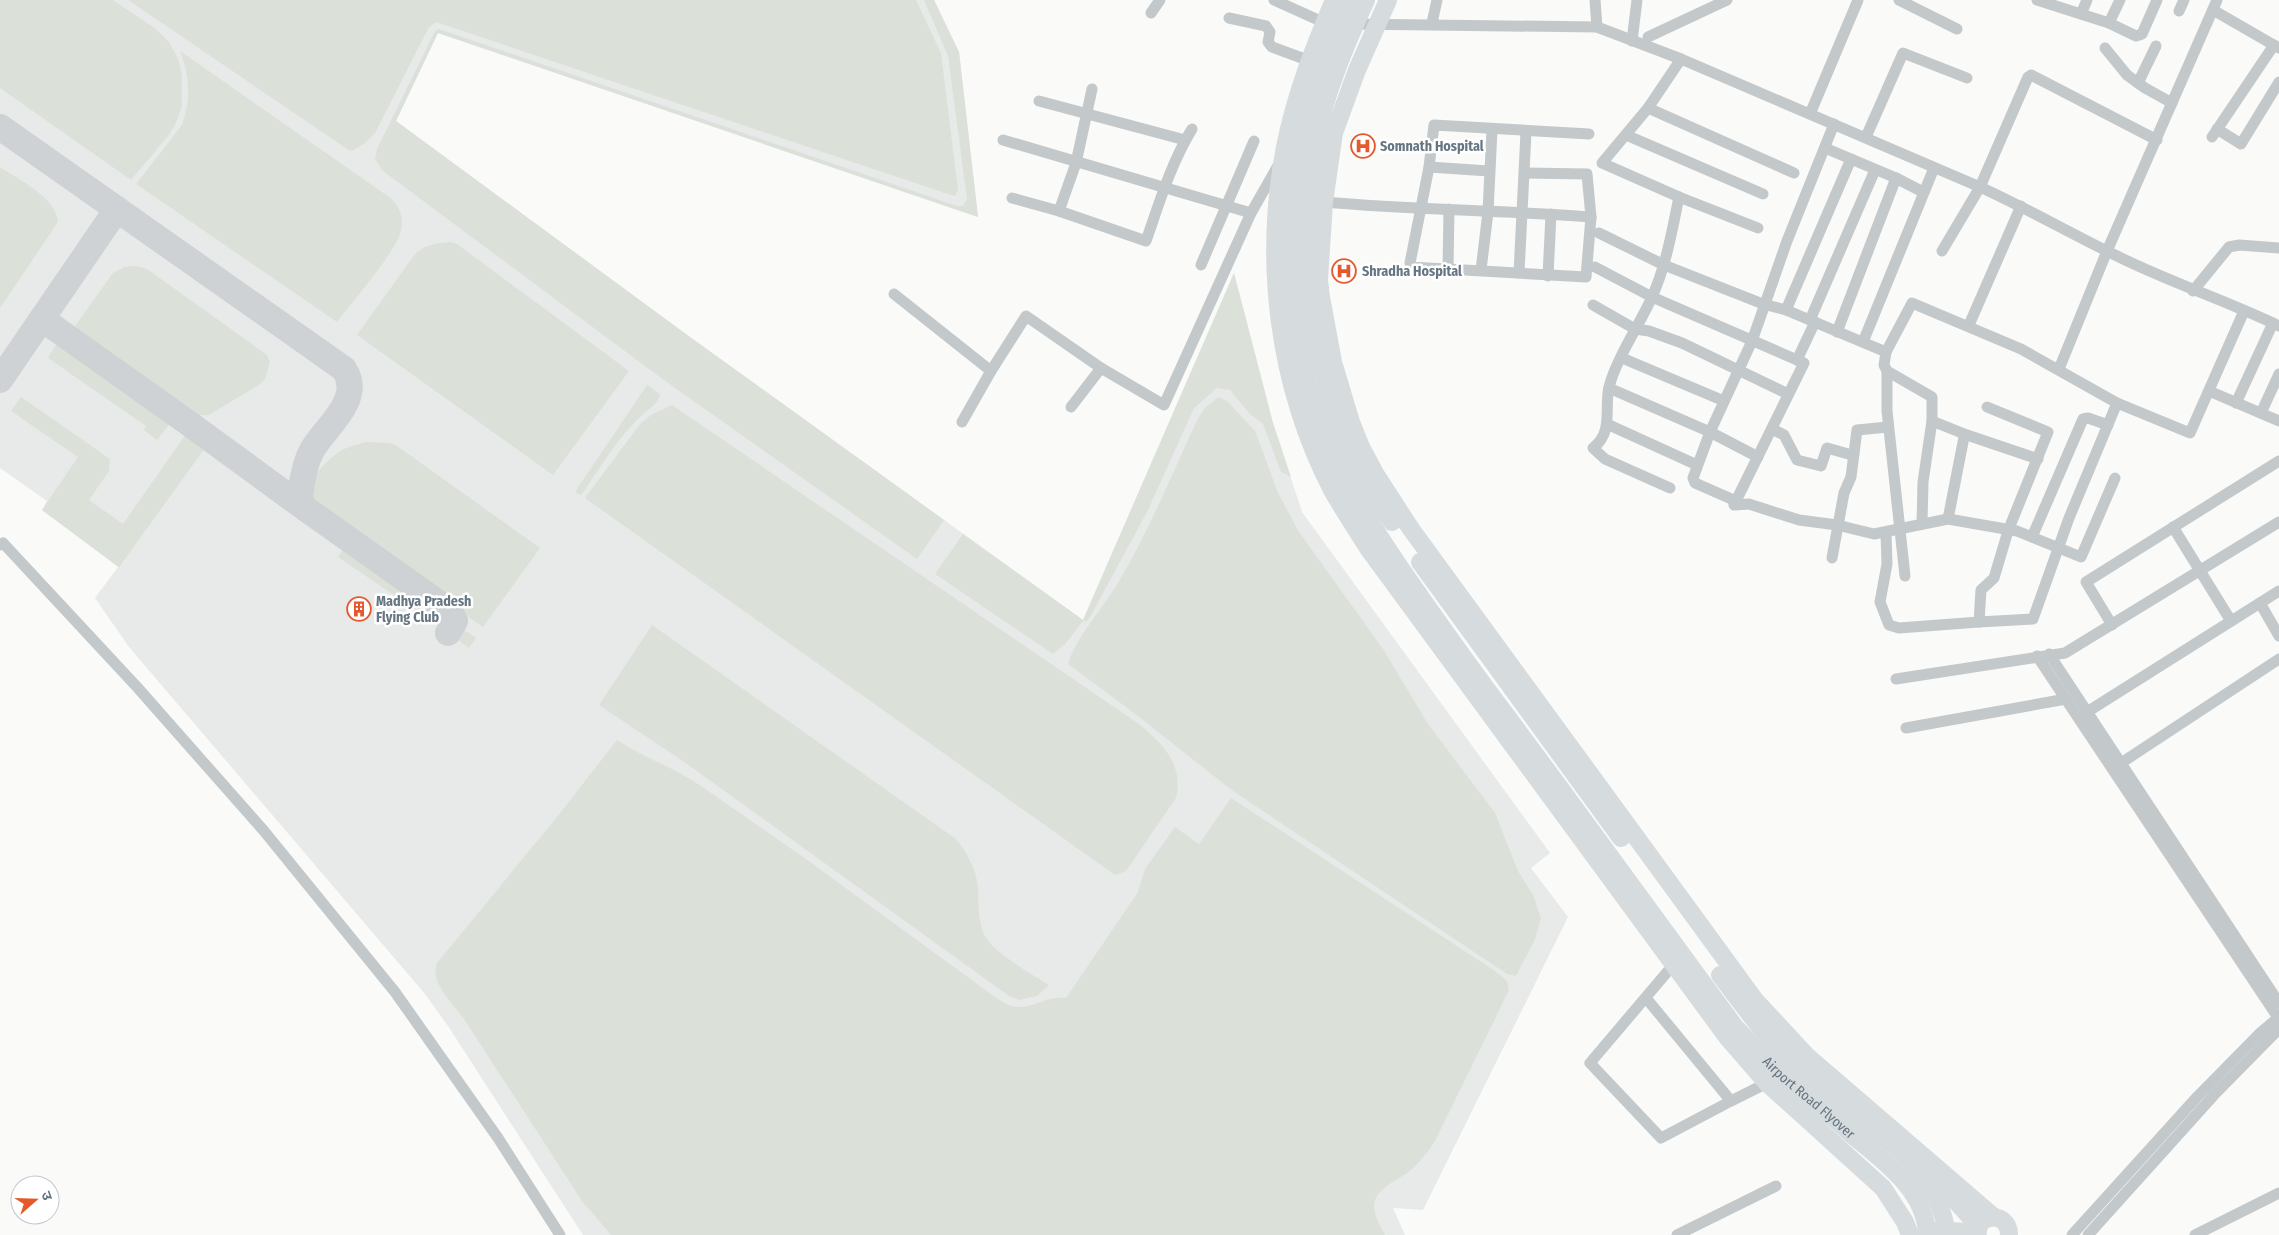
<svg xmlns="http://www.w3.org/2000/svg" width="2279" height="1235" viewBox="0 0 2279 1235" font-family="'Fira Sans Condensed','Noto Sans Devanagari',sans-serif">
<style>
.built{fill:#e8e9e9}
.green{fill:#dbe1d9}
.lines{fill:none;stroke-linecap:round;stroke-linejoin:round}
.taxiway{stroke:#cfd2d4;stroke-width:26}
.minor{stroke:#c3c8cb;stroke-width:11}
.primary{stroke:#d6dbde;stroke-width:18}
.labels{text-anchor:middle;stroke-width:5;stroke-linejoin:round;paint-order:stroke}
.poi-label{font-size:14px;font-weight:bold;fill:#657582;stroke:#fff;text-anchor:start}
.street-label{font-size:14px;fill:#657582;stroke:#fff}
</style>
<rect width="100%" height="100%" fill="#fafaf8"/>
<path class="built" d="M0,0H934L959,52L978,217L438,33L396,121L690,337L1083,620L1234,273L1273,423L1302,512L1550,853L1531,868L1568,917L1423,1210L1393,1208L1405,1235H583L448,1026L425,994L129,647L95,598L118,567L42,510L47,501L0,468Z"/>
<g class="green">
<path d="M0,0H113L156,29L169,42L178,59L182,74V106L175,125L168,136L131,180L0,88Z"/>
<path d="M128,0H916L941,53L958,190L955,196L948,194L436,22L429,27L375,133C367,141 361,148 350,151Z"/>
<path d="M924,0H934L959,52L978,217L438,33L396,121L690,337L944,520L917,559L661,378L383,171L375,159L377,149L435,31L439,29L957,206H963L967,199L948,56Z"/>
<path d="M180,51L392,199C400,208 404,219 401,231C397,250 351,304 337,322L136,184L182,125C191,100 190,76 180,51Z"/>
<path d="M0,167C19,180 56,197 58,222L0,308Z"/>
<path d="M451,242L457,244L629,371L553,475L357,335L415,254C425,244 438,243 451,242Z"/>
<path d="M124,267L136,266L147,269L267,355L270,362L265,379L260,384L209,415H190L172,405L75,334V326L113,273Z"/>
<path d="M1234,273L1273,423L1291,477L1281,472L1263,424L1249,413L1230,390L1217,388L1194,408L1148,510L1090,617L1087,621H1083L1065,644L1053,654L935,574L963,534L1083,620Z"/>
<path d="M61,344L173,419L157,440L144,430L146,426L48,358L56,345Z"/>
<path d="M647,385L660,394C658,404 650,408 643,414C618,437 600,468 581,495L575,492Z"/>
<path d="M21,397L110,459L109,471L89,500L123,524L186,434L205,448L119,567L42,510L78,457L11,411Z"/>
<path d="M1218,397L1227,401L1255,431L1278,493L1299,532L1383,649L1428,724L1495,813L1518,871L1533,895L1541,918L1535,939L1516,976L1507,974L1233,791L1134,713L1068,664C1075,638 1108,602 1122,576C1151,526 1173,472 1197,420L1204,409Z"/>
<path d="M672,405L1139,724C1163,744 1184,765 1176,798L1126,871L1115,875L585,498L640,424L651,415Z"/>
<path d="M365,442L390,443L397,446L540,548L483,627L332,523C322,515 311,505 309,492C307,480 329,458 339,452C346,447 356,445 365,442Z"/>
<path d="M346,545L439,611L444,620L441,627L338,557Z"/>
<path d="M652,625L956,839C967,852 976,869 978,887C979,905 977,927 989,942C1000,956 1033,975 1049,985L1037,996L1019,1000L1009,996L683,761L599,705Z"/>
<path d="M464,630L476,638L469,648L453,636L456,632Z"/>
<path d="M617,740C643,757 672,767 698,784L806,859L995,997C1000,1000 1006,1005 1012,1006C1032,1011 1047,994 1066,998L1138,892L1145,869L1175,827L1199,844L1231,798L1495,971L1507,981L1509,990L1435,1141C1428,1152 1420,1162 1410,1171C1400,1178 1381,1187 1376,1198C1370,1210 1380,1225 1385,1235H611L582,1201L464,1019C453,1004 429,982 437,963L557,817Z"/>
</g>
<g class="lines">
<g class="taxiway">
<path d="M0,127L344,369C364,399 326,426 312,450C306,461 303,475 301,488C300,496 299,503 306,509L450,611L455,621L448,633"/>
<path d="M42,319L187,422L306,509"/>
<path d="M0,380L117,209"/>
</g>
<g class="minor">
<path d="M1274,0L1325,23H1330"/>
<path d="M1595,0L1597,27"/>
<path d="M1899,0L1957,29"/>
<path d="M2037,0L2109,23L2136,36L2142,34L2157,0"/>
<path d="M2213,10L2279,48"/>
<path d="M2179,11L2184,0"/>
<path d="M1151,13L1160,0"/>
<path d="M2081,14L2087,0"/>
<path d="M1229,18L1266,26L1270,32L1268,42L1272,47L1310,61"/>
<path d="M1432,23L1437,0"/>
<path d="M2109,23L2120,0"/>
<path d="M1351,24L1597,27L1681,59L1980,187C2026,208 2070,233 2115,255C2169,282 2225,300 2279,326"/>
<path d="M1648,37L1727,0"/>
<path d="M1632,41L1637,0"/>
<path d="M2105,48L2127,75L2145,88L2172,103"/>
<path d="M1681,59L1648,108L1602,163L1679,197L1758,228"/>
<path d="M2138,83L2156,46"/>
<path d="M1039,101L1185,140"/>
<path d="M1648,108L1794,173"/>
<path d="M1810,114L1858,0"/>
<path d="M2217,129L2241,144L2279,82"/>
<path d="M1626,135L1763,194"/>
<path d="M1866,137L1903,53L1967,78"/>
<path d="M2212,137L2274,45"/>
<path d="M1003,140L1251,213"/>
<path d="M1825,148L1896,178L1923,192"/>
<path d="M1429,167L1489,171"/>
<path d="M1525,173L1587,174L1591,217L1586,277L1411,267L1410,263L1429,167L1434,125L1589,134"/>
<path d="M1012,198L1059,211L1146,241C1159,204 1171,163 1192,129"/>
<path d="M1324,202C1413,210 1502,210 1591,217"/>
<path d="M1059,211L1076,163L1092,89"/>
<path d="M1599,233L1664,265L1763,304L1786,310L1886,352L1884,365L1887,371V411L1905,576"/>
<path d="M1942,251L1980,187L2028,77L2031,75L2157,140"/>
<path d="M1201,265L1254,141"/>
<path d="M1595,267L1652,297L1804,363L1734,505L1749,504L1799,520L1837,525L1874,534L1948,519L2017,531L2081,557L2115,478"/>
<path d="M1448,270L1449,209"/>
<path d="M1481,270L1488,212L1492,130"/>
<path d="M1519,273L1526,132"/>
<path d="M1548,276L1551,214"/>
<path d="M2193,291L2229,247L2239,245L2279,248"/>
<path d="M894,294L991,371"/>
<path d="M1593,305L1635,329L1649,331L1682,343L1788,394"/>
<path d="M1786,310L1851,159"/>
<path d="M1810,320L1875,170"/>
<path d="M1969,325L2021,206"/>
<path d="M1837,332L1896,178"/>
<path d="M1863,342L1934,168"/>
<path d="M1886,352L1912,303L2021,349L2117,403L2190,433L2244,311"/>
<path d="M1622,358L1724,401"/>
<path d="M1797,360L1815,322"/>
<path d="M2059,369L2107,251L2217,0"/>
<path d="M1887,371L1932,397V421L1923,482L1922,524"/>
<path d="M1609,388L1710,432L1758,457"/>
<path d="M2209,391L2279,421"/>
<path d="M2236,403L2273,323"/>
<path d="M1071,407L1101,368"/>
<path d="M2261,413L2279,374"/>
<path d="M1932,421L1967,435"/>
<path d="M962,422L991,371L1026,316L1101,368L1164,405L1251,213L1280,162"/>
<path d="M1607,424L1697,465"/>
<path d="M1772,429L1784,435L1797,460L1821,466L1827,448L1852,455"/>
<path d="M1670,488L1605,459L1593,448C1614,432 1604,408 1609,387C1616,359 1640,324 1652,297C1666,266 1672,231 1679,197"/>
<path d="M1736,501L1695,483L1693,478L1710,432L1752,341L1787,241L1834,124"/>
<path d="M1948,519L1964,437L1967,435L2038,459"/>
<path d="M2173,527L2231,621"/>
<path d="M1886,533L1887,564L1880,602L1889,625L1899,628L1979,622L1981,590L1994,578L2008,531L2048,432L1987,407"/>
<path d="M2032,537L2083,419L2088,418L2108,425"/>
<path d="M0,545L3,543L137,687L264,831L395,992L498,1138L560,1235"/>
<path d="M1832,558L1844,493L1851,477L1857,430L1888,427"/>
<path d="M2260,603L2279,636"/>
<path d="M1979,622L2033,619L2069,518L2117,403"/>
<path d="M2112,625L2086,582L2279,461"/>
<path d="M2049,654L2279,1003"/>
<path d="M2037,656L2279,1019"/>
<path d="M1896,679L2065,653L2279,522"/>
<path d="M2087,712L2279,591"/>
<path d="M1906,728L2066,699"/>
<path d="M2121,763L2279,659"/>
<path d="M1674,964L1590,1063L1661,1138L1731,1101"/>
<path d="M1646,998L1731,1101L1767,1083"/>
<path d="M1677,1235L1776,1186"/>
<path d="M2072,1235L2197,1097L2259,1034L2279,1017"/>
<path d="M2088,1235L2214,1095L2279,1029"/>
<path d="M2195,1235L2279,1193"/>
</g>
<g class="primary">
<path d="M1334,0C1314,47 1295,96 1285,147C1263,262 1278,386 1332,490C1344,511 1357,531 1370,551L1727,1037L1767,1083L1883,1188L1905,1222L1910,1235"/>
<path id="s1" d="M1349,0C1330,45 1312,91 1302,139C1281,239 1288,363 1333,456C1352,495 1375,530 1399,566C1435,618 1471,669 1509,719C1585,821 1659,924 1735,1027C1752,1044 1768,1063 1786,1079C1808,1097 1830,1115 1851,1134C1882,1160 1926,1190 1927,1235"/>
<path d="M1366,0C1346,44 1326,91 1316,139C1294,254 1310,390 1370,492C1376,502 1385,512 1392,522"/>
<path d="M1388,0L1357,70L1334,133L1324,202L1319,280L1321,297L1333,362L1351,422L1361,447L1376,475L1411,529L1755,1000L1807,1056L1994,1217"/>
<path d="M1420,562L1621,838"/>
<path d="M1720,975C1741,1002 1762,1033 1788,1057C1813,1080 1840,1102 1867,1124C1904,1154 1941,1184 1947,1235"/>
<path d="M1942,1178L1954,1199L1979,1227"/>
<path d="M1984,1220C1997,1213 2009,1221 2009,1235"/>
<path d="M1935,1231L1978,1232"/>
</g>
</g>
<defs>
<g id="hospital-ring" transform="scale(1.25)"><circle r="9.5" fill="#fff" stroke="#e45a2e" stroke-width="1.5"/><path d="M-5-5h3v3.5h4V-5h3V5h-3V1.5h-4V5h-3Z" fill="#e45a2e"/></g>
<g id="building-ring" transform="scale(1.25)"><circle r="9.5" fill="#fff" stroke="#e45a2e" stroke-width="1.5"/><path d="M-4-6H4V6H1V3H-1V6H-4ZM-2.5-4.3h1.7v1.8h-1.7ZM.8-4.3h1.7v1.8H.8ZM-2.5-1h1.7V.8h-1.7ZM.8-1h1.7V.8H.8Z" fill="#e45a2e"/></g>
</defs>
<g fill-rule="evenodd">
<use href="#hospital-ring" x="1363" y="146"/>
<use href="#hospital-ring" x="1344" y="271"/>
<use href="#building-ring" x="359" y="609"/>
</g>
<g class="labels">
<g class="poi-label">
<text x="1380" y="151">Somnath Hospital</text>
<text x="1362" y="276">Shradha Hospital</text>
<text x="376" y="606">Madhya Pradesh<tspan x="376" dy="16">Flying Club</tspan></text>
</g>
<g class="street-label">
<text dy="5" stroke="none"><textPath href="#s1" startOffset="1272">Airport Road Flyover</textPath></text>
</g>
</g>
<g transform="translate(35 1200) rotate(70)"><circle r="24" fill="#ffffff" stroke="#c1c8cd"/>
<path d="M0-4L9 19L0 12L-9 19Z" fill="#e45a2e"/>
<text y="-8" font-size="14" font-weight="bold" text-anchor="middle" fill="#657582">उ</text>
</g>
</svg>
